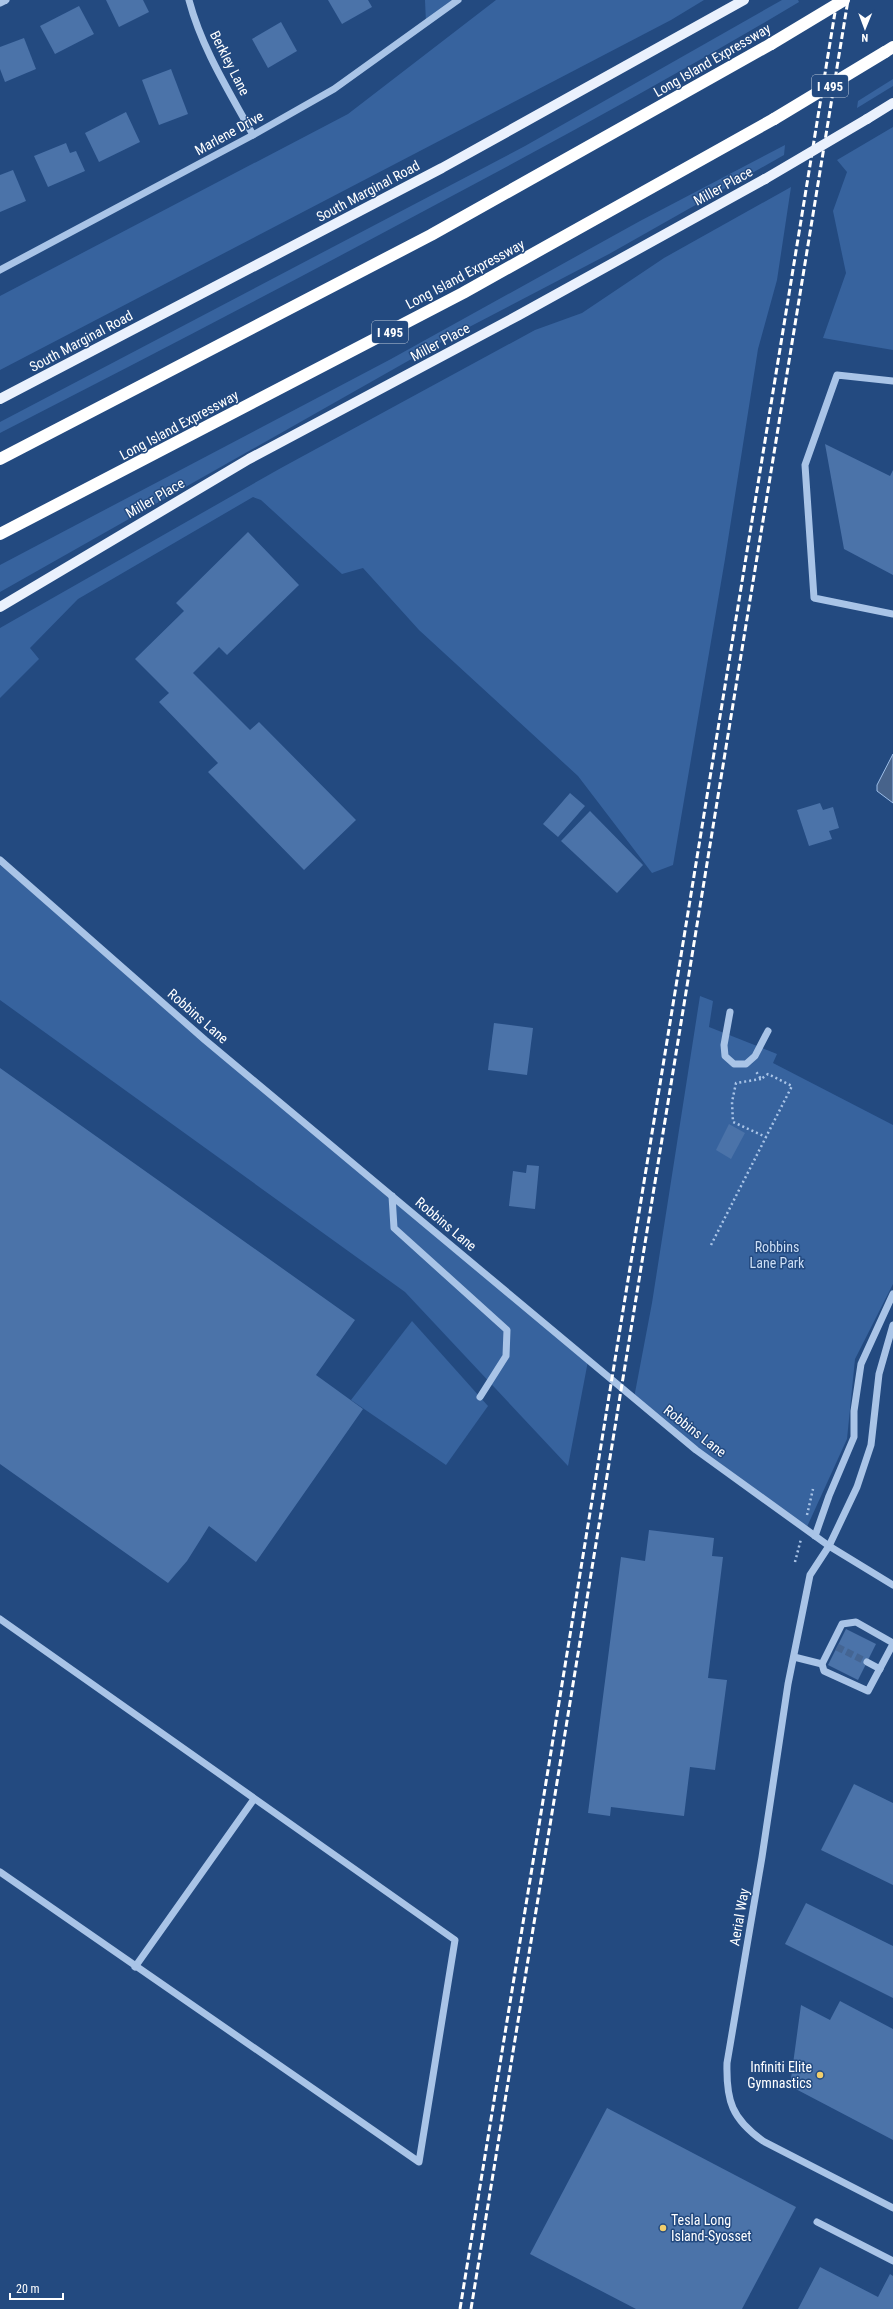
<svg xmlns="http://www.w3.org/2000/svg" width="893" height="2309" viewBox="0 0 893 2309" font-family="'Roboto Condensed',sans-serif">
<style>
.green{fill:#37639e}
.water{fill:#47638b;stroke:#9dbee8}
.building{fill:#4b73a9}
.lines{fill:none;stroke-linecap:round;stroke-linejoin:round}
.minor-tunnel{stroke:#446593;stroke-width:7;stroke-dasharray:7 3.5;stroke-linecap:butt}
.path{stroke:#a9c4e7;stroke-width:2.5;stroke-dasharray:2 3;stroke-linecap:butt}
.minor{stroke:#a9c4e7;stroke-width:7}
.major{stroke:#eaf1fd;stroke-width:10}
.highway{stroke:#fff;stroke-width:12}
.rail{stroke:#fff;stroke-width:3;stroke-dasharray:7 3;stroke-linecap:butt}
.major-bridge{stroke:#eaf1fd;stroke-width:10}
.highway-bridge{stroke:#fff;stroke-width:12}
.poi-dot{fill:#f2ce6c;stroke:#234a80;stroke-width:1.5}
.labels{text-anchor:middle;stroke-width:3;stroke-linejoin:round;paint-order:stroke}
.shield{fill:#234a80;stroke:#bdc9d9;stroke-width:1}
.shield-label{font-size:13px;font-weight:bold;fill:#fff}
.street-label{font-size:14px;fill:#fff;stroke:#234a80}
.park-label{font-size:14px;fill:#ccdef5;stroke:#234a80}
.poi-label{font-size:14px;fill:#fff;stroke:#234a80;text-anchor:end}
</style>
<rect width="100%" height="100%" fill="#234a80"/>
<g class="green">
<path d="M425,0H458L426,23Z"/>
<path d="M496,0H704L671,20L0,370V296L348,114Z"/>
<path d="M782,0H798L799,2C680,73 559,139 437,204C292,282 146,358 0,433V422L525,146Z"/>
<path d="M893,79V86L857,108L858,101Z"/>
<path d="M893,127V350L823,338L846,273L833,211L847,172L837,160Z"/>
<path d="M785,145L784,155L609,254L452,336L0,592V565L391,359L640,221Z"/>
<path d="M791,187L777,280L758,349L725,559L673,865L652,873L578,776L419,630L363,568L342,574L261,500L253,497L78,599L30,648L39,659L0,698V628L281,468L535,330L582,313L664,258Z"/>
<path d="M0,865L588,1361L568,1466L405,1292L0,1000Z"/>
<path d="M700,996L713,1001L709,1027L777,1054L773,1063L893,1125V1284L855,1359L847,1439L806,1529L696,1450L634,1398L652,1303Z"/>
<path d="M412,1321L488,1406L446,1465L351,1400Z"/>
</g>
<path class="water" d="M893,754V803L877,791V785Z"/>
<g class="building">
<path d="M106,0H143L149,12L119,27Z"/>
<path d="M328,0H368L372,7L342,24Z"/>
<path d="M79,6L94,34L55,54L40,26Z"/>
<path d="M281,22L297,51L268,68L252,39Z"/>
<path d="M24,38L36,69L5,82L0,69V47Z"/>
<path d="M171,69L188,114L159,125L142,80Z"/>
<path d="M126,112L140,142L99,162L85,133Z"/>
<path d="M66,143L70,153L76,151L85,171L48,187L34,156Z"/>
<path d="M13,170L26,201L0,212V175Z"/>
<path d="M825,444L890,476L893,470V575L844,549Z"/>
<path d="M248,532L299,585L227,655L219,647L193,673L250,730L259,722L356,820L304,870L208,772L218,763L159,702L169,693L135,659L184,611L176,603Z"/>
<path d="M570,793L585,806L558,837L543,824Z"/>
<path d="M820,803L823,810L833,807L839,828L829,831L832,839L809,846L797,810Z"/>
<path d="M590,811L643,865L617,893L561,841Z"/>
<path d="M494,1023L533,1028L527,1075L488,1070Z"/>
<path d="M0,1068L355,1320L316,1375L363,1409L256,1562L209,1526L187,1561L168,1583L0,1464Z"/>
<path d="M729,1124L745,1133L731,1159L716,1150Z"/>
<path d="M527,1165L539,1166L535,1209L509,1206L513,1171L526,1173Z"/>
<path d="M649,1530L714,1538L712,1556L723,1557L708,1678L727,1680L715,1770L690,1767L684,1816L611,1807L610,1816L588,1813L621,1557L645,1561Z"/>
<path d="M846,1629L876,1644L858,1680L828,1665Z"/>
<path d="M854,1784L893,1803V1885L821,1850Z"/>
<path d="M806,1903L893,1946V1998L785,1944Z"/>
<path d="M840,2001L893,2029V2140L790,2086L801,2005L830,2020Z"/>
<path d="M607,2108L796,2207L742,2309H636L530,2254Z"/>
<path d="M820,2267L878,2297L890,2274L893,2276V2309H798Z"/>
</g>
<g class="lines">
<path class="minor-tunnel" d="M837,1647L867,1662"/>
<g class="path">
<path d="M761,1079L736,1083L732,1102L733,1122L766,1137"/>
<path d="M711,1245L792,1086L768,1074L761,1079L755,1070"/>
<path d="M807,1515L813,1489"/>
<path d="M795,1562L801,1539"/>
</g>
<g class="minor">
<path d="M189,0C202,49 229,91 253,135"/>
<path d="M0,3L6,0"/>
<path d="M0,270L253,135L334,89L458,0"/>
<path d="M893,381L837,375L805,465L814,598L893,614"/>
<path d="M0,860L205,1040L696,1450L829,1546L893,1585"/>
<path d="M730,1012L724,1045L725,1056L734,1064H746L755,1056L768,1031"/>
<path d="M392,1196L394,1228L507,1330L506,1356L480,1397"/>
<path d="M893,1325L879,1374L871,1445L857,1487L829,1546L810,1575L788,1684L762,1857L727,2063C726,2101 732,2119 763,2141L893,2208"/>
<path d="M815,1536L829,1496L854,1437V1411L861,1364L893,1294"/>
<path d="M0,1619L455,1940L419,2162L0,1872"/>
<path d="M893,1643L856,1622L842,1624L822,1664L824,1671L868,1691L893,1644"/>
<path d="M794,1657L822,1664"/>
<path d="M867,1662L880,1669"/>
<path d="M135,1967L254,1799"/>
<path d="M817,2222L893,2261"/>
</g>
<g class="major">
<path d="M867,119L893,103"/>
<path d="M0,399L442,168L744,0"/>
<path d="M0,607L249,459L519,315L765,179"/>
</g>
<g class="highway">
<path d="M885,52L893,47"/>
<path d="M0,459L431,235L771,44"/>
<path d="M0,534L463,293L774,119"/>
</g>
<g class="rail">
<path d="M460,2309L837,0"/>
<path d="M471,2309L848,0"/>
</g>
<path class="major-bridge" d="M765,179L867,119"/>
<g class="highway-bridge">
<path d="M771,44L844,0"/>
<path d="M774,119L885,52"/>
</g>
</g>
<g class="poi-dot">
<circle cx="820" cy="2075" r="4"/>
<circle cx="663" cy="2228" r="4"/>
</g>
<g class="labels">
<g class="shield">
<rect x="812" y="75" width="36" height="22" rx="3"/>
<rect x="372" y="321" width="36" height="22" rx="3"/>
</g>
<g class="shield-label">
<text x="830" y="91">I 495</text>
<text x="390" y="337">I 495</text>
</g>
<g class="street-label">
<text transform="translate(712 60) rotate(-30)" y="5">Long Island Expressway</text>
<text transform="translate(230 63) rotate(63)" y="5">Berkley Lane</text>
<text transform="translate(229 133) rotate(-29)" y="5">Marlene Drive</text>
<text transform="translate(723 186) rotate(-29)" y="5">Miller Place</text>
<text transform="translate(368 191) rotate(-28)" y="5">South Marginal Road</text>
<text transform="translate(465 274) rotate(-28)" y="5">Long Island Expressway</text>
<text transform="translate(81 341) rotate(-28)" y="5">South Marginal Road</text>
<text transform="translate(440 342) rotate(-28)" y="5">Miller Place</text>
<text transform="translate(179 425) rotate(-28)" y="5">Long Island Expressway</text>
<text transform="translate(155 498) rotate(-30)" y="5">Miller Place</text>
<text transform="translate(198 1016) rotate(41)" y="5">Robbins Lane</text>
<text transform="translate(446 1224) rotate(40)" y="5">Robbins Lane</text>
<text transform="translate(695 1431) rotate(38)" y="5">Robbins Lane</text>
<text transform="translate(739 1917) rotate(-80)" y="5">Aerial Way</text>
</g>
<g class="park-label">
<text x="777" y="1252">Robbins<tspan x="777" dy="16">Lane Park</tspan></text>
</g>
<g class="poi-label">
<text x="812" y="2072">Infiniti Elite<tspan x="812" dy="16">Gymnastics</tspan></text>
<text x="671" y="2225" text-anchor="start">Tesla Long<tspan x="671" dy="16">Island-Syosset</tspan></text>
</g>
</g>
<g transform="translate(865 28) rotate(181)" stroke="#234a80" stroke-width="3" paint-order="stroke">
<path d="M0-3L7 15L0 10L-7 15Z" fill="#ffffff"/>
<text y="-6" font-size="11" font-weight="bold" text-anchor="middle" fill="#ffffff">N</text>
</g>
<path d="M10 2293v6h53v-6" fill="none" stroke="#ffffff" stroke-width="2"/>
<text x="16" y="2293" font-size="12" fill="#ffffff" stroke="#234a80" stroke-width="3" paint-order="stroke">20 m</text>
</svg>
